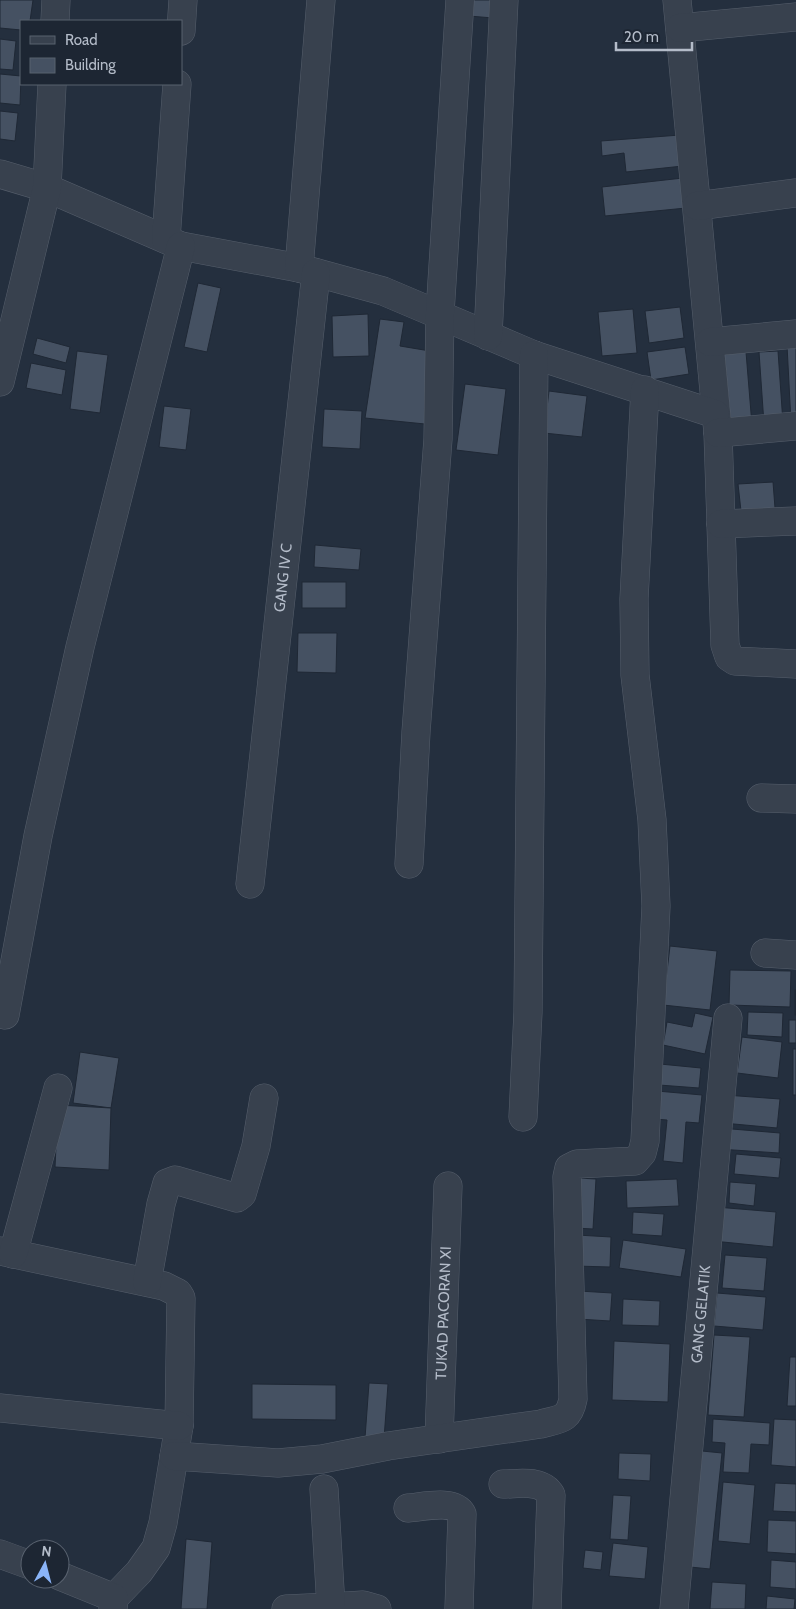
<svg xmlns="http://www.w3.org/2000/svg" width="796" height="1609" viewBox="0 0 796 1609" font-family="Cabin,sans-serif">
<style>
.building{fill:#455162;stroke:#1f2835}
.lines{fill:none;stroke-linecap:round;stroke-linejoin:round}
.minor-casing{stroke:#565f6c;stroke-width:29}
.minor{stroke:#38414e;stroke-width:28}
.labels{text-anchor:middle;stroke-width:4.5;stroke-linejoin:round;paint-order:stroke}
.street-label{font-size:15px;fill:#b4bcc9;stroke:#1d2633}
</style>
<rect width="100%" height="100%" fill="#242f3e"/>
<g class="building">
<path d="M0,0H33L30,21H21V30L0,28Z"/>
<path d="M470,0H494L493,18L469,16Z"/>
<path d="M0,39L16,41L13,70L0,69Z"/>
<path d="M0,74L21,76L20,105L0,103Z"/>
<path d="M0,111L18,113L15,141L0,139Z"/>
<path d="M680,135L683,166L626,172L624,153L602,156L601,141Z"/>
<path d="M683,178L686,208L605,216L602,187Z"/>
<path d="M198,283L221,288L207,352L184,347Z"/>
<path d="M680,307L684,338L649,343L645,311Z"/>
<path d="M633,309L637,353L602,356L598,312Z"/>
<path d="M368,314L369,356L333,357L332,316Z"/>
<path d="M380,319L404,322L400,346L436,352L425,424L365,418Z"/>
<path d="M37,338L70,347L66,363L33,354Z"/>
<path d="M796,344V423H791L787,345Z"/>
<path d="M685,347L689,374L651,380L647,352Z"/>
<path d="M77,351L108,355L100,413L70,409Z"/>
<path d="M778,351L783,423L764,424L759,352Z"/>
<path d="M746,352L752,425L731,427L724,354Z"/>
<path d="M31,363L66,370L62,395L26,388Z"/>
<path d="M465,384L506,389L498,455L456,450Z"/>
<path d="M549,391L587,396L582,437L544,433Z"/>
<path d="M164,406L191,409L186,450L159,447Z"/>
<path d="M324,409L362,411L360,449L322,447Z"/>
<path d="M773,482L775,508L741,511L738,484Z"/>
<path d="M315,545L361,549L359,570L314,567Z"/>
<rect x="302" y="582" width="44" height="26"/>
<path d="M298,633H337L336,673L297,672Z"/>
<path d="M670,946L717,951L710,1010L663,1005Z"/>
<path d="M730,970L791,971L790,1007L729,1005Z"/>
<rect x="795" y="990" width="1" height="25"/>
<path d="M748,1012L783,1013L782,1037L747,1035Z"/>
<path d="M695,1013L713,1017L705,1054L663,1045L667,1022L692,1027Z"/>
<rect x="789" y="1020" width="7" height="23"/>
<path d="M742,1037L782,1042L778,1078L737,1073Z"/>
<rect x="793" y="1049" width="3" height="46"/>
<path d="M80,1052L119,1058L111,1108L73,1103Z"/>
<path d="M660,1064L701,1068L699,1088L659,1085Z"/>
<path d="M657,1091L702,1095L699,1123L686,1122L683,1163L663,1161L667,1120L655,1119Z"/>
<path d="M725,1095L780,1099L777,1128L723,1123Z"/>
<path d="M58,1105L111,1108L109,1170L55,1167Z"/>
<path d="M720,1128L780,1133L779,1153L718,1149Z"/>
<path d="M736,1154L781,1158L779,1178L734,1174Z"/>
<path d="M578,1178L596,1179L593,1229L575,1228Z"/>
<path d="M677,1179L679,1206L627,1208L626,1181Z"/>
<path d="M730,1182L756,1184L754,1206L729,1203Z"/>
<path d="M716,1207L776,1212L773,1247L713,1241Z"/>
<path d="M633,1212L664,1214L662,1236L632,1234Z"/>
<path d="M577,1235L611,1237L610,1267L575,1266Z"/>
<path d="M623,1240L686,1249L681,1277L619,1268Z"/>
<path d="M725,1255L767,1258L764,1291L722,1288Z"/>
<path d="M579,1291L612,1293L610,1321L578,1319Z"/>
<path d="M717,1293L766,1297L763,1330L714,1326Z"/>
<path d="M623,1299L660,1301L659,1326L622,1325Z"/>
<path d="M714,1335L750,1337L744,1417L708,1415Z"/>
<path d="M614,1341L670,1344L668,1402L612,1400Z"/>
<path d="M790,1357H796V1406H787Z"/>
<path d="M369,1383L388,1384L384,1439L365,1438Z"/>
<path d="M252,1384L336,1385V1420L252,1419Z"/>
<path d="M713,1419L770,1423L769,1445L751,1444L749,1473L723,1472L725,1443L712,1442Z"/>
<path d="M774,1419L796,1420V1467L771,1465Z"/>
<path d="M702,1451L722,1453L710,1569L690,1567Z"/>
<path d="M619,1453L651,1454L650,1481L618,1479Z"/>
<path d="M723,1482L755,1485L750,1544L718,1541Z"/>
<path d="M775,1483L796,1484V1512L773,1511Z"/>
<path d="M613,1495L631,1496L628,1540L610,1539Z"/>
<path d="M768,1520L796,1521V1554L767,1552Z"/>
<path d="M186,1539L212,1542L207,1609H181Z"/>
<path d="M613,1543L648,1547L645,1579L609,1576Z"/>
<path d="M585,1550L603,1552L601,1570L583,1568Z"/>
<path d="M771,1560L796,1562V1589L770,1587Z"/>
<path d="M712,1582L746,1584L745,1609H710Z"/>
<path d="M767,1596L795,1599L794,1609H766Z"/>
</g>
<g class="lines">
<g class="minor-casing">
<g id="minor">
<path d="M677,0L718,433L725,645L729,657L735,661L796,664"/>
<path d="M55,21L56,0"/>
<path d="M680,28L796,17"/>
<path d="M181,31L183,0"/>
<path d="M0,174L47,188L181,246L299,268L383,291L534,355L715,414"/>
<path d="M697,206L796,193"/>
<path d="M166,239L177,84"/>
<path d="M299,268L321,0"/>
<path d="M488,336L504,0"/>
<path d="M710,342L796,334"/>
<path d="M0,382L47,188L52,84"/>
<path d="M718,433L796,426"/>
<path d="M721,524L796,521"/>
<path d="M761,798L796,799"/>
<path d="M409,864L416,732L438,439L440,313L460,0"/>
<path id="s1" d="M250,884L316,273"/>
<path d="M765,953L796,955"/>
<path d="M5,1015L38,836L80,647L181,246"/>
<path d="M523,1117L528,1012L534,355"/>
<path d="M0,1251L164,1286L178,1293L181,1298L179,1426L163,1523L156,1548L139,1572L114,1598"/>
<path d="M13,1254L58,1088"/>
<path d="M147,1282L161,1204L167,1183L175,1180L237,1198L242,1194L256,1146L264,1098"/>
<path d="M0,1408L179,1426"/>
<path id="s2" d="M439,1439L448,1186"/>
<path d="M174,1456L278,1463L322,1459L388,1446L541,1424C560,1419 569,1420 573,1399L567,1177L569,1168L577,1164L635,1161L642,1153L645,1141L656,906L652,820L635,675L634,599L645,390"/>
<path d="M503,1484C519,1484 542,1479 551,1495L547,1609"/>
<path d="M408,1508C423,1507 454,1499 462,1514L459,1609"/>
<path d="M0,1554L30,1565"/>
<path d="M60,1576L114,1598L113,1609"/>
<path d="M331,1607L363,1605L377,1609"/>
<path d="M286,1609L331,1607L324,1489"/>
<path id="s3" d="M674,1609L728,1018"/>
</g>
</g>
<use href="#minor" class="minor"/>
</g>
<g class="labels">
<g class="street-label">
<text dy="5" stroke="none"><textPath href="#s1" startOffset="308">GANG IV C</textPath></text>
<text dy="5" stroke="none"><textPath href="#s2" startOffset="126">TUKAD PACORAN XI</textPath></text>
<text dy="5" stroke="none"><textPath href="#s3" startOffset="296">GANG GELATIK</textPath></text>
</g>
</g>
<rect x="20" y="20" width="162" height="65" fill="#1d2633" stroke="#59626f"/>
<rect x="30" y="36" width="25" height="8" fill="#38414e" stroke="#59626f"/>
<text x="65" y="45" font-size="15" fill="#b4bcc9">Road</text>
<rect x="30" y="58" width="25" height="15" fill="#455162" stroke="#59626f"/>
<text x="65" y="70" font-size="15" fill="#b4bcc9">Building</text>
<g transform="translate(45 1564) rotate(7)"><circle r="24" fill="#1d2633" stroke="#59626f"/>
<path d="M0-4L9 19L0 12L-9 19Z" fill="#8ab4f8"/>
<text y="-8" font-size="14" font-weight="bold" text-anchor="middle" fill="#b4bcc9">N</text>
</g>
<path d="M616 42v8h76v-8" fill="none" stroke="#b4bcc9" stroke-width="2.5"/>
<text x="624" y="42" font-size="15" fill="#b4bcc9" stroke="#1d2633" stroke-width="4" paint-order="stroke">20 m</text>
</svg>
